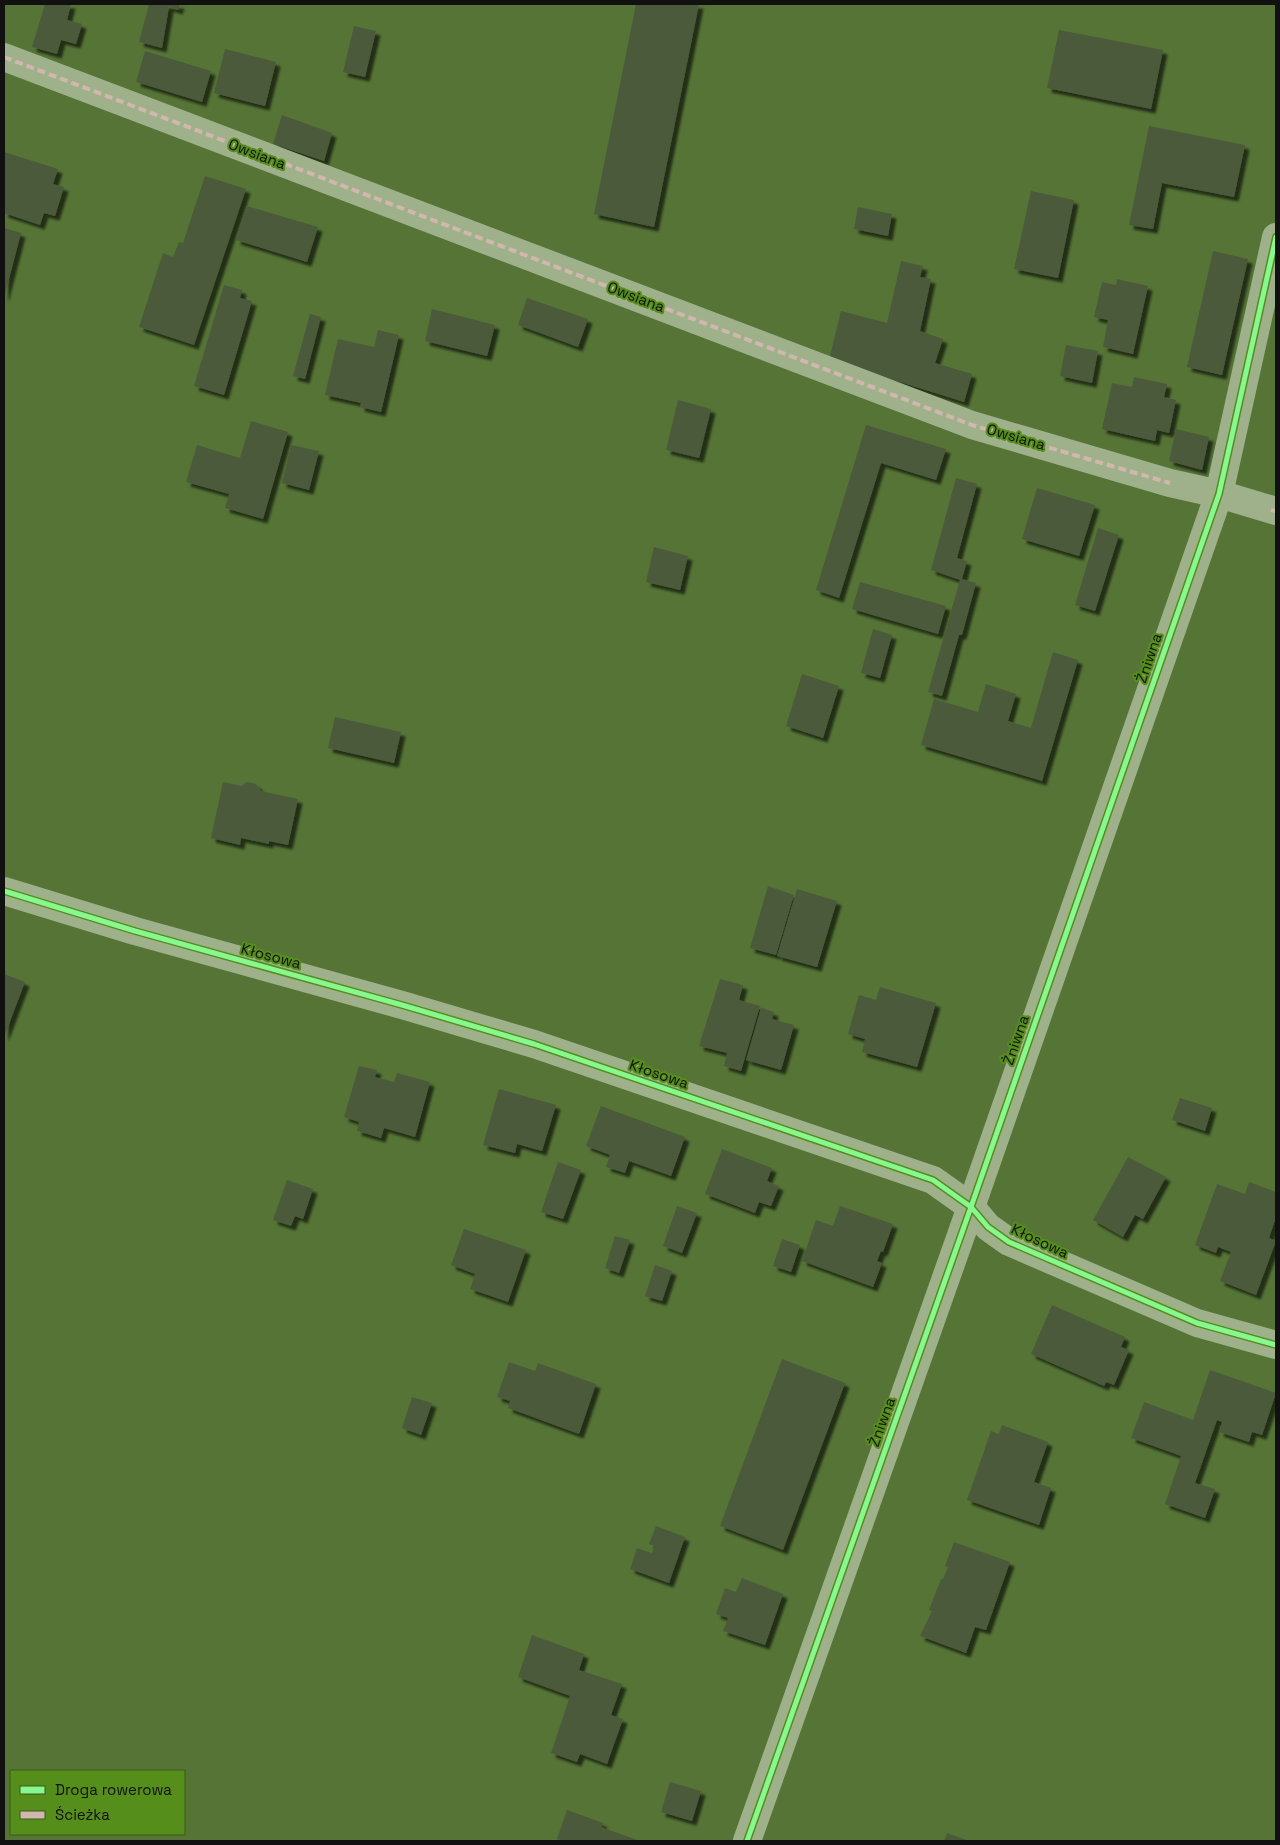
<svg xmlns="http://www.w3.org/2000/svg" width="1280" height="1845" viewBox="0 0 1280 1845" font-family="'Space Grotesk',sans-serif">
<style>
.building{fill:#4b5a3a;filter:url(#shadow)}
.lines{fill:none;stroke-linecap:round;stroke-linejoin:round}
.street{stroke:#9eb18a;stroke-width:28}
.quiet{stroke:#d1b7ad;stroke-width:4;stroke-dasharray:8 4;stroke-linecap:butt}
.cycleway-casing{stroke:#568e1c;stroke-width:8}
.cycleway{stroke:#87f88f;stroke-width:5}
.labels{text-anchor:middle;stroke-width:4;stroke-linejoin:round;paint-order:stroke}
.street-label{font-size:15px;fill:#111;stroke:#568e1c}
</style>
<defs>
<filter id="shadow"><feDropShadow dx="4.5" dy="4.5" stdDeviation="1" flood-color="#0009"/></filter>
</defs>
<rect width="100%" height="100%" fill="#557436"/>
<g class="building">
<path d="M45,4H71L67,20L82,24L76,44L61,40L57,54L32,47Z"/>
<path d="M149,4H180L178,10L169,7L162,48L139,42Z"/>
<path d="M636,4H699L654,227L594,214Z"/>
<path d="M354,26L376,31L365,77L343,72Z"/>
<path d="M1059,30L1163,50L1151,109L1047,88Z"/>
<path d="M225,49L276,62L265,106L214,93Z"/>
<path d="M145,51L211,71L202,102L136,82Z"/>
<path d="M282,115L332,133L324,161L273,144Z"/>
<path d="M1149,126L1245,145L1234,197L1162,183L1153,229L1129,225Z"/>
<path d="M4,152L58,169L53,184L64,187L55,216L44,213L40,225L4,213Z"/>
<path d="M205,176L246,189L194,345L139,327L163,253L173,257L179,242L183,243Z"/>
<path d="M1031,191L1074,200L1058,278L1014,269Z"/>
<path d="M247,206L318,227L307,262L236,240Z"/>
<path d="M858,207L892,214L888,236L854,229Z"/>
<path d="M4,228L21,233L4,298Z"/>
<path d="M1213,251L1248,259L1222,375L1187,367Z"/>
<path d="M901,261L923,266L920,277L931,279L920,331L943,339L935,363L972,374L964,402L829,360L841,311L887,323Z"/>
<path d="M1117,279L1148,286L1133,354L1103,347L1108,320L1094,317L1102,282L1116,285Z"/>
<path d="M224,285L242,290L240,298L252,301L224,395L194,386Z"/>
<path d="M527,298L588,319L578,347L518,325Z"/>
<path d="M432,309L495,325L487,356L425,341Z"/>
<path d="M310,314L321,317L305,379L293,376Z"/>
<path d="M378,330L399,335L381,412L360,407L361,403L325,395L338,339L374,347Z"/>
<path d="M1066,345L1098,351L1092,383L1060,376Z"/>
<path d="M1134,377L1167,384L1164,397L1176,400L1169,433L1157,430L1155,441L1102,429L1112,383L1132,387Z"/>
<path d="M678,400L711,409L699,458L666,450Z"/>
<path d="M251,421L288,432L263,519L225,508L229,494L186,482L197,445L240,458Z"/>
<path d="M866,425L946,449L936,480L881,463L839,598L816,590Z"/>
<path d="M1176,429L1209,437L1202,470L1169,461Z"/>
<path d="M291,445L319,451L309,490L282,483Z"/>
<path d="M956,478L977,484L957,558L967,561L962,579L976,583L962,635H959L942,696L928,692L960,580L931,570Z"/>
<path d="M1037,488L1095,505L1079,556L1022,539Z"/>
<path d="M1098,528L1119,535L1095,611L1075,605Z"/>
<path d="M654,547L688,556L680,590L646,582Z"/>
<path d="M860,582L946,606L938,634L852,609Z"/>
<path d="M873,629L892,635L880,678L861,673Z"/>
<path d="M1053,652L1078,660L1042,781L921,745L934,699L978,712L986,684L1016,694L1008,721L1031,728Z"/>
<path d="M802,674L839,686L823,738L786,726Z"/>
<path d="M335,717L401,732L394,763L328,748Z"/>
<path d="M223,782L241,786L247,782L256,784L261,791L298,799L288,845L269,841V844L241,838L240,845L211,838Z"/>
<path d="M768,886L794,895L776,955L750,948Z"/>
<path d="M797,889L837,901L817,967L777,956Z"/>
<path d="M4,974L25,982L4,1037Z"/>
<path d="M720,979L743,985L739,1000L760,1006L741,1071L724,1066L727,1053L699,1046Z"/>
<path d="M880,987L936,1003L917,1067L862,1052L865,1039L848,1034L859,995L876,1000Z"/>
<path d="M761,1008L774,1012L772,1019L794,1025L781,1070L746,1060Z"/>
<path d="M359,1066L377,1070L375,1077L394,1082L397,1073L430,1082L415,1137L384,1128L381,1138L357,1131L359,1122L344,1117Z"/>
<path d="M499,1089L556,1105L542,1151L517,1144L515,1153L483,1145Z"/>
<path d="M1180,1098L1212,1108L1205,1131L1172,1120Z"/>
<path d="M601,1106L685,1137L671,1176L629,1161L625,1173L606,1167L610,1155L586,1146Z"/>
<path d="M722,1149L772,1168L767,1181L779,1186L771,1206L759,1202L755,1213L705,1194Z"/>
<path d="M1128,1157L1166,1177L1143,1219L1135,1215L1123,1237L1093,1220Z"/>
<path d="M558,1162L581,1170L563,1219L541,1212Z"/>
<path d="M287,1180L313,1189L303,1219L295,1216L291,1226L273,1220Z"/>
<path d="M1249,1182L1276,1192V1217L1269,1238L1276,1241L1256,1295L1220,1281L1231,1252L1218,1247L1216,1253L1195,1245L1217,1184L1245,1194Z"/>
<path d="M677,1206L697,1213L682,1253L663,1246Z"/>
<path d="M840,1206L893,1224L883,1252L881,1251L877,1261L882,1263L873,1287L802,1261L816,1220L833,1226Z"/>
<path d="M464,1229L526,1250L508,1302L470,1289L475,1274L451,1265Z"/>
<path d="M615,1236L630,1240L619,1273L605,1268Z"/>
<path d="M782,1239L800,1245L791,1272L773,1266Z"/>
<path d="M655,1265L672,1271L662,1301L645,1296Z"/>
<path d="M1052,1305L1125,1337L1121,1347L1129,1350L1114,1385L1106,1382L1104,1386L1031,1354Z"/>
<path d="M782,1359L845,1383L783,1550L720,1526Z"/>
<path d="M509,1362L535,1371L538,1363L596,1384L579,1434L508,1408L510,1401L497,1397Z"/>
<path d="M1210,1370L1276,1393L1262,1435L1252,1432L1249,1442L1219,1432L1222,1422L1217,1420L1195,1483L1215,1489L1205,1518L1165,1504L1181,1456L1131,1438L1144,1402L1193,1420Z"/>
<path d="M412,1397L432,1403L421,1435L402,1428Z"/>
<path d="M1002,1425L1048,1442L1034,1482L1051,1488L1039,1525L967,1500L991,1431L999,1434Z"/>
<path d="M656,1526L685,1537L669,1583L630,1569L637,1548L652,1553L655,1546L649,1544Z"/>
<path d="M954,1542L1010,1562L986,1630L975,1627L966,1653L920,1636L932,1611L929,1610L941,1579H943L948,1567L945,1566Z"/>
<path d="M742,1578L783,1594L765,1645L723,1631L728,1618L716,1614L725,1588L736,1592Z"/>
<path d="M532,1635L584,1654L579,1670L622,1684L611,1715L623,1719L607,1764L580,1754L577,1762L551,1753L570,1696L518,1677Z"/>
<path d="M670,1782L701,1791L692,1821L661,1812Z"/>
<path d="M567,1810L603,1823L601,1827L640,1841H562L557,1839Z"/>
<path d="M947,1833L969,1841H944Z"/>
</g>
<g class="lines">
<g class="street">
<path d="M4,57L972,425L1170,483L1219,494L1276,511"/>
<path d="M4,891L135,931L402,1005L534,1044L933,1180L971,1207L988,1227L1009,1242L1197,1323L1276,1345"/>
<path d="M747,1841L971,1207L1219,494L1276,237"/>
</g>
<g class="quiet">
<path d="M4,57L972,425L1170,483"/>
<path d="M1271,510L1276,511"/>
</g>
<g class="cycleway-casing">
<g id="cycleway">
<path d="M4,891L135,931L402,1005L534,1044L933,1180L971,1207L988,1227L1009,1242L1197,1323L1276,1345"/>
<path d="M747,1841L971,1207L1219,494L1276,237"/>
</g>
</g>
<use href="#cycleway" class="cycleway"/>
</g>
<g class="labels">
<g class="street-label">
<text transform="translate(257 154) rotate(21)" y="5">Owsiana</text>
<text transform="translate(636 297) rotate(21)" y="5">Owsiana</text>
<text transform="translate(1016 437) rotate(16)" y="5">Owsiana</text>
<text transform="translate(1149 658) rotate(-71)" y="5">Żniwna</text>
<text transform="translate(271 956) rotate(15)" y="5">Kłosowa</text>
<text transform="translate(1016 1040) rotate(-71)" y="5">Żniwna</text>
<text transform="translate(659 1074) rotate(19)" y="5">Kłosowa</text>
<text transform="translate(1040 1241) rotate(25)" y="5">Kłosowa</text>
<text transform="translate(882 1422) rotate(-70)" y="5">Żniwna</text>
</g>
</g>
<rect width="1280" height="1845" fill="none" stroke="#111111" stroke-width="10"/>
<rect x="10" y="1770" width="175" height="65" fill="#568e1c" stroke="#3a5c18"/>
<rect x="20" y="1786" width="25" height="8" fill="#87f88f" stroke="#3a5c18"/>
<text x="55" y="1795" font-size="15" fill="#111111">Droga rowerowa</text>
<rect x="20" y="1811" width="25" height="8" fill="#d1b7ad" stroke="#3a5c18"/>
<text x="55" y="1820" font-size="15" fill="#111111">Ścieżka</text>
</svg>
